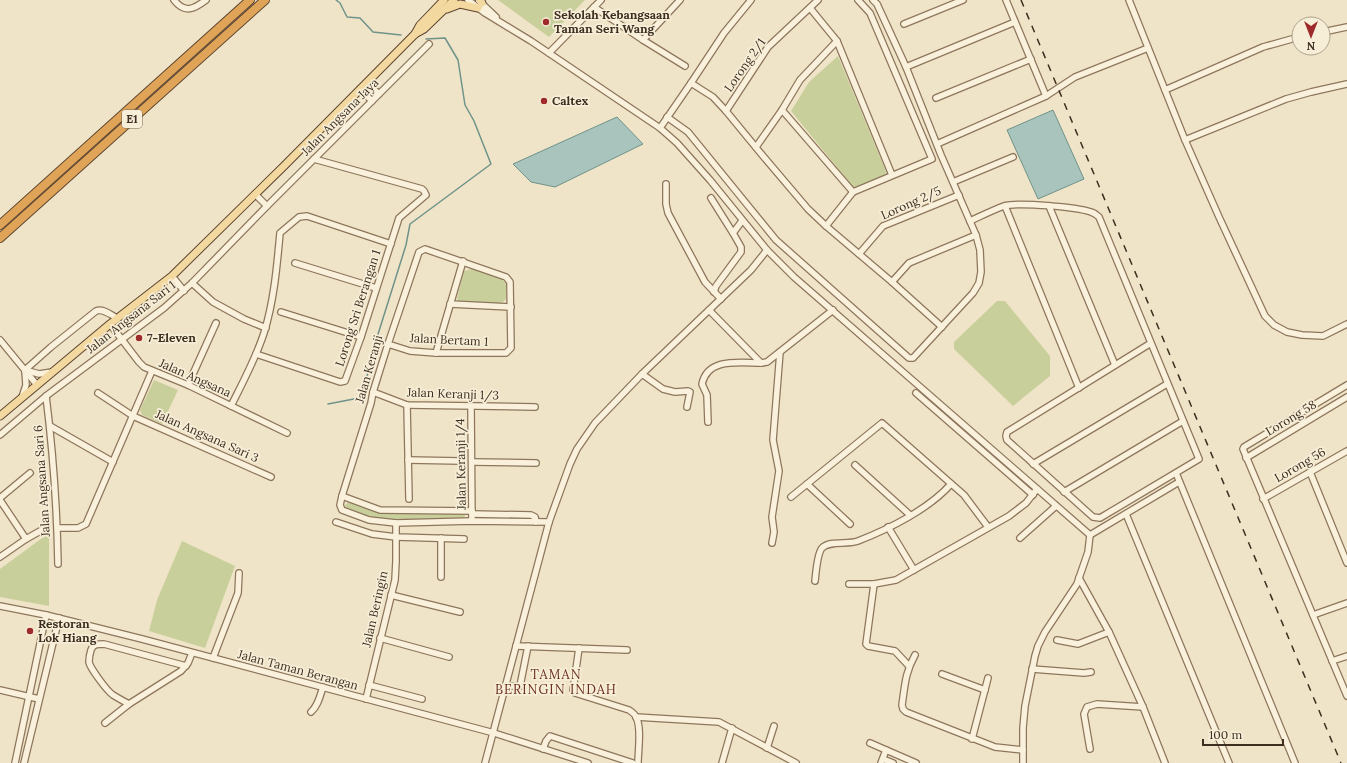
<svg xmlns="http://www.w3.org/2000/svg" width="1347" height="763" viewBox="0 0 1347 763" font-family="Lora,serif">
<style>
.green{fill:#c9cf9b}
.water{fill:#a9c4bc;stroke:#6f938a}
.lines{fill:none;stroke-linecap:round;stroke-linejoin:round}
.stream{stroke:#6f938a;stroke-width:1.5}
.minor-casing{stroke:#8d765c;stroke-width:8}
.major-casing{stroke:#5b4430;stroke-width:9}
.highway-casing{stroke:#5b4430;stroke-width:10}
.minor{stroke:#faf1dc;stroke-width:5.5}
.major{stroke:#f3d9a0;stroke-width:7}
.highway{stroke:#e0a458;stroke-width:8}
.rail{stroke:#3d2e20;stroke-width:1.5;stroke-dasharray:7 7;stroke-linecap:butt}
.poi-dot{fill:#9e2a2b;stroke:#f7eed8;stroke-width:1.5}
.labels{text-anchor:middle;stroke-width:3.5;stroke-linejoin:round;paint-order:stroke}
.shield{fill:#f7eed8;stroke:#756857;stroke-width:1}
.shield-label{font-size:11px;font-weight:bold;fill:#3d2e20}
.poi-label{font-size:12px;font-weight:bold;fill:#3d2e20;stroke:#f7eed8;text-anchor:start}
.street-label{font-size:12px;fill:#3d2e20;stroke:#f7eed8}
.neighbourhood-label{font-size:13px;letter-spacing:1px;fill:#6b2e1e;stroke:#f7eed8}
</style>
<rect width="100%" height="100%" fill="#f0e4c8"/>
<g class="green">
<path d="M498,0H585L549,37Z"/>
<path d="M838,56L887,174L854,188L791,111L809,82Z"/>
<path d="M472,269L500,277L506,284V299L501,304L459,303L457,298L464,271Z"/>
<path d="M997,301H1005L1050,356V376L1013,406L954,349V342Z"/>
<path d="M154,380L178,390L162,424L142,415L140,410Z"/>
<path d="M349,502L380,512L463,514L465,515L464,519L428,521L379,519L346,510L345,505Z"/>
<path d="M49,533V606L0,597V569Z"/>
<path d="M182,541L235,566L205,648L149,631L157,600Z"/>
</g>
<g class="water">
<path d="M1053,110L1084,179L1038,199L1007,130Z"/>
<path d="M617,117L643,144L555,187L531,182L513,164Z"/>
</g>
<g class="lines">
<g class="stream">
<path d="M336,0L340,3L347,17L360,18L373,32L401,35"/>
<path d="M328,404L359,398L373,359L376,354L374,347L406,245L410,224L491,164L474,121L465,105L458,60L445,38L426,39"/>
</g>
<g class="minor-casing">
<g id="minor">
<path d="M174,0C185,14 194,9 206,0"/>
<path d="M468,0L485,13L531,41L660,128L677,143L710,180L767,250L794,277L1090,535"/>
<path d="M1006,0L1046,96"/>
<path d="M1129,0L1185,140L1219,217L1265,316L1274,325L1287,332L1302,335L1323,336L1347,324"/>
<path d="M479,1L496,17"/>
<path d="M594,7L643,40L685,66"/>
<path d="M810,8L837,41L892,175"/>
<path d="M904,24L963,0"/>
<path d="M1323,32L1347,27"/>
<path d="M643,40L680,0"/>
<path d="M549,53L601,0"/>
<path d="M906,67L1015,22"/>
<path d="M367,83L379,94"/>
<path d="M691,83L713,97L726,111L763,156L808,209L826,226L892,282L942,327"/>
<path d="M360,89L372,101"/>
<path d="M1165,90L1263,47L1299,37"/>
<path d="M936,98L1031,59"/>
<path d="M782,110L853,192"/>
<path d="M726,111L768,47L818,0"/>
<path d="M667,117L688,132L776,240L909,358H913L973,293L979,283L981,272L980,250L976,235L941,155L906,67L877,4L873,0"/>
<path d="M660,128L691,83L724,33L751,0"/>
<path d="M1185,140L1286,99L1311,92L1347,84"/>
<path d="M937,144L1046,96L1075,77L1148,48"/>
<path d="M756,147L782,110L800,80L837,41"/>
<path d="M953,182L1013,157"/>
<path d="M666,184V204L668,213L705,282L721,299"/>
<path d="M255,194L267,206"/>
<path d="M711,198L733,233"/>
<path d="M1005,206L1079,388"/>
<path d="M1049,206L1115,365"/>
<path d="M970,221C981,216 993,210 1004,206C1020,202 1076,207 1091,212C1095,213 1097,215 1099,217L1199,459L1100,518L1093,517L1007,440L1006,436L1007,432L1151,343"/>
<path d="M826,226L853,192L932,159L870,13L858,0"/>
<path d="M859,254L883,226L959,195"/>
<path d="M295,263L376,288"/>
<path d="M172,276L184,291"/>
<path d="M892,282L909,263L976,235"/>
<path d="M192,283L213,302L244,319L266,328"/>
<path d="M714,292L716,286L741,252V247L733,233L742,221"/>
<path d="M450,304L511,307"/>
<path d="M709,310L761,363L767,362L833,310"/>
<path d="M281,312L361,337"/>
<path d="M110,324L139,362L144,367L188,385L287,433"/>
<path d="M0,340L37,385"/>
<path d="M388,344L410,351L436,353H506L511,348L510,282L506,277L425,249L419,252L388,344L373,392L371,403L342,496L340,505L342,510L369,520L396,523L472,521L549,522"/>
<path d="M436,353L463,261"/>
<path d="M256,354L340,382L345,381L361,337L399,218L426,195L424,191L422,189L314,159"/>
<path d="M25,370L51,347L96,311C103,308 111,315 117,318"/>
<path d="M25,370L39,374L52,372"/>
<path d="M642,374L663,389L675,392L688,391L690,392L687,407"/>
<path d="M188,385L216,323"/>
<path d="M1347,385L1244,447L1243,449L1347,696"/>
<path d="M373,392L407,405L535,407"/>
<path d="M98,393L133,416L271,477"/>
<path d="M916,393L1033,495"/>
<path d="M46,396C53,452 57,508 58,564"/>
<path d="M22,397L26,385L25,371"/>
<path d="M407,405L409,499"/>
<path d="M231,406C243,382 256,358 264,333C274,301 277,266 280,233L299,217L307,216L391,244"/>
<path d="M471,407L472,521"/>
<path d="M708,422L707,395L702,384C708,357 740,363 761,363"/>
<path d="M50,426L113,462"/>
<path d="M0,435L46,396L164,308L192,283L267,206L429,44"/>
<path d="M1246,458L1347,397"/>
<path d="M408,460L461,461"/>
<path d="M472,462L536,463"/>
<path d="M1033,464L1167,384"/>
<path d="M855,465L910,515"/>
<path d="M1310,472L1347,563"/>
<path d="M1176,473L1295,763"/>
<path d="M1064,492L1183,421"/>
<path d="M342,496L380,510L472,511"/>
<path d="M791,497L807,484"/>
<path d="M0,498L30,473"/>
<path d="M1263,499L1347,451"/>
<path d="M0,500L26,539L42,530"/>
<path d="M472,514L531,515L535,517L536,522"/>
<path d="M1126,514L1229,763"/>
<path d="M336,522L372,534L396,537L464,539"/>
<path d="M850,524L807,484L882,423L964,495L988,527"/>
<path d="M888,527L914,570"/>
<path d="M58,528H78L86,524L152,371"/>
<path d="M1090,535L1179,482"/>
<path d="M1020,538L1056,506"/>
<path d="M772,543L774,532L772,517L779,471L773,440L780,352"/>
<path d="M0,557L26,539"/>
<path d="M441,577V538"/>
<path d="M1079,578L1109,632L1143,707L1165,763"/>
<path d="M815,581C816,573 817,554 822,548C830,540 847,545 858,541C889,529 929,509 951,484"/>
<path d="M849,584H874"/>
<path d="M391,595L460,612"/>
<path d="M0,606L46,615L142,639L494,733L588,763"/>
<path d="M1313,615L1347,603"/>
<path d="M380,638L449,657"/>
<path d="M1057,640L1078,644L1109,632"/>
<path d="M516,646L627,650"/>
<path d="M579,648L573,690L575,693L629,710C632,712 635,714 636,717C642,727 638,751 638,763"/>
<path d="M915,655C905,673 905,685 902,705L903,709L906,712L995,747L1023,750"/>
<path d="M213,658L238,593L239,573"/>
<path d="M1332,661L1347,656"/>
<path d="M909,666L895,651L868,646L866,644L874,584L896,580L1009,516L1026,503L1037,489"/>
<path d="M1032,669L1084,673L1091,672"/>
<path d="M942,674L985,690"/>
<path d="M369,685L422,699"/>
<path d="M506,686H520L528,646"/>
<path d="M0,690L39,699"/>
<path d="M366,699L395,580L396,561V523"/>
<path d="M129,704C123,701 118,698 113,695C107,691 90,668 89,662C89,659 90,653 91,650C93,644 98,644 104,644L186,666"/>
<path d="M311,712C318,706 320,696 323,687"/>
<path d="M636,717L719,722L796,763"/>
<path d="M105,723L129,704L181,671L188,663L192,653"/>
<path d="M972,739L988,678"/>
<path d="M870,743L886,750"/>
<path d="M767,748L774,726"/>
<path d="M543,749L546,741L550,736L633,763"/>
<path d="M1090,749L1084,714L1087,707L1097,704L1143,707"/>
<path d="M883,759L893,763"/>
<path d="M15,763L46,615"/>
<path d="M24,763L59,618"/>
<path d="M485,763L549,522L570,464L577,449L595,423L642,374L751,270L767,250"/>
<path d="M722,763L732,728"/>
<path d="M881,763L886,750L916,763"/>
<path d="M1023,763V728L1025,706L1035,656L1038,646L1045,632L1077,584L1088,552L1090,535"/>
</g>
</g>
<g class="major-casing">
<g id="major">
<path d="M480,0L482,3"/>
<path d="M447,9L460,4L478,8"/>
<path d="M415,34L420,25L444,0"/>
<path d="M0,416L110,324L172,276L284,166L415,34L424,29L454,0"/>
</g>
</g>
<g class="highway-casing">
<g id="highway">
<path d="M0,225L250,0"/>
<path d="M0,238L265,0"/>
</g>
</g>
<use href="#minor" class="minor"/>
<use href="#major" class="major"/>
<use href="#highway" class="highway"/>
<path class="rail" d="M1021,0L1341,763"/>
</g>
<g class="poi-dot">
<circle cx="546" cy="22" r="4"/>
<circle cx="544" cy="101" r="4"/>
<circle cx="139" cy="338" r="4"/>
<circle cx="30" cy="631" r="4"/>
</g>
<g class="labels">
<rect class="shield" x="122" y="110" width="20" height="18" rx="3"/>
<g class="shield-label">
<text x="132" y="123">E1</text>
</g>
<g class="poi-label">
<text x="554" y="19">Sekolah Kebangsaan<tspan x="554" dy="14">Taman Seri Wang</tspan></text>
<text x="552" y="105">Caltex</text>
<text x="147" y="342">7-Eleven</text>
<text x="38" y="628">Restoran<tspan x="38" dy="14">Lok Hiang</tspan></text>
</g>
<g class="street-label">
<text transform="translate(745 65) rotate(-55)" y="4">Lorong 2/1</text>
<text transform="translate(340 117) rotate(-45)" y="4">Jalan Angsana Jaya</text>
<text transform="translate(911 203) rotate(-24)" y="4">Lorong 2/5</text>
<text transform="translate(358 308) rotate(-72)" y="4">Lorong Sri Berangan 1</text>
<text transform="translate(131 317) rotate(-38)" y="4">Jalan Angsana Sari 1</text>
<text transform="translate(449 340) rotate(3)" y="4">Jalan Bertam 1</text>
<text transform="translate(369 369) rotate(-74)" y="4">Jalan Keranji</text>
<text transform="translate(195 378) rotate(24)" y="4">Jalan Angsana</text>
<text transform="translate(453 394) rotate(2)" y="4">Jalan Keranji 1/3</text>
<text transform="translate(1291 418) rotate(-31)" y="4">Lorong 58</text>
<text transform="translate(207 436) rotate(24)" y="4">Jalan Angsana Sari 3</text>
<text transform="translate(461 464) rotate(-91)" y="4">Jalan Keranji 1/4</text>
<text transform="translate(1300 465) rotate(-30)" y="4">Lorong 56</text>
<text transform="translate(42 481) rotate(-94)" y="4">Jalan Angsana Sari 6</text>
<text transform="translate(375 609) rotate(-77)" y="4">Jalan Beringin</text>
<text transform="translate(298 670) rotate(15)" y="4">Jalan Taman Berangan</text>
</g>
<g class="neighbourhood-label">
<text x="556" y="679">TAMAN<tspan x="556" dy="15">BERINGIN INDAH</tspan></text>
</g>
</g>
<g transform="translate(1311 36) rotate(180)"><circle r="19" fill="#f7eed8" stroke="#ada18e"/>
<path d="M0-3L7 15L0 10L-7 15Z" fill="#9e2a2b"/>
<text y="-6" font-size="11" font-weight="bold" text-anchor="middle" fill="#3d2e20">N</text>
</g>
<path d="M1203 739v6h80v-6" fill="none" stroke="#3d2e20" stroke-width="2"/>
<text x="1209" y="739" font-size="12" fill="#3d2e20" stroke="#f7eed8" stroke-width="3" paint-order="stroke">100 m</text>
</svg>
